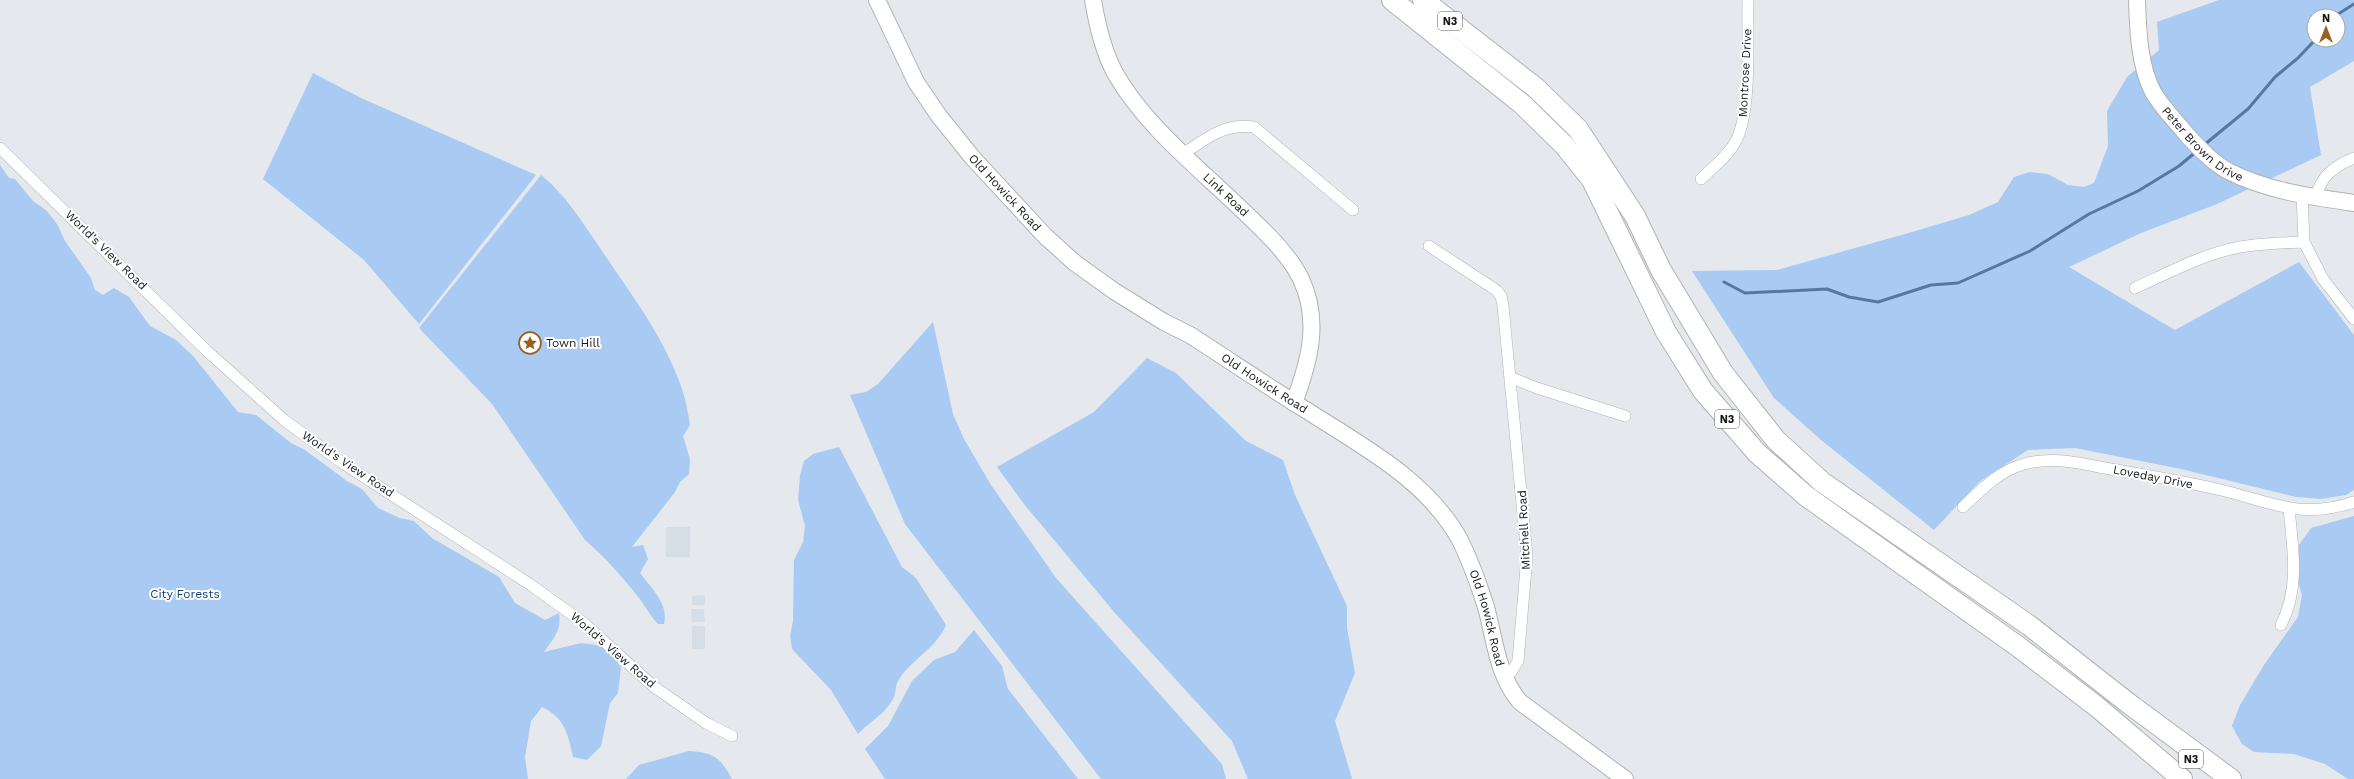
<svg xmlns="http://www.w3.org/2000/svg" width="2354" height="779" viewBox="0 0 2354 779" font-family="'Work Sans',sans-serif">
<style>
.built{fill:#d5dde7}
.green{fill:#a8caf3;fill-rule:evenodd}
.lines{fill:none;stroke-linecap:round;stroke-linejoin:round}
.stream{stroke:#57779f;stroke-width:3}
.street-casing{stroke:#afb2b6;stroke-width:12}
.secondary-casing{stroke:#afb2b6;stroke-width:18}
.highway-casing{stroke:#afb2b6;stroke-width:22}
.street{stroke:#fff;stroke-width:11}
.secondary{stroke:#fff;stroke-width:16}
.highway{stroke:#fff;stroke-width:20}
.labels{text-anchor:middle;stroke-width:4;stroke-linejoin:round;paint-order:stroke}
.shield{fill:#fff;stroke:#5d5d5f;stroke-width:1}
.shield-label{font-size:11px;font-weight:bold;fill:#17181a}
.street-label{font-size:12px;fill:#17181a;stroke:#fff}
.poi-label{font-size:12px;fill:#17181a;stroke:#fff;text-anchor:start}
.park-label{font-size:12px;fill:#134175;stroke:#fff}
</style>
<rect width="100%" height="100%" fill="#e5e8ec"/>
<g class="built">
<rect x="666" y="527" width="24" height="30"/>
<path d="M705,595V605H692V596Z"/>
<path d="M691,609H704L705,622H692Z"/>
<rect x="692" y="626" width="13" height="23"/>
</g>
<g class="green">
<path d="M2219,0H2354V61L2310,87L2321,155L2217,204L2141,233L2069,267L2175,330L2299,262L2354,335V490L2346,495L2321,499L2296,497L2181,469L2075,448L2028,450L1979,482L1934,530L1821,440L1774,398L1692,271L1777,270L1912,232L1969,215L1998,202L2014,177L2030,172L2048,174L2068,185L2084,187L2094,183L2108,146L2107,111L2127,77L2159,50L2157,22ZM2314,16H2338V40H2314Z"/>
<path d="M313,73L361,98L536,175L419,324L364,260L263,179Z"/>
<path d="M0,165L9,178L15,179L33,201L46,210L57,224L65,241L91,278L95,290L103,295L114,288L129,297L150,326L176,340L193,356L238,412L256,415L291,443L305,450L347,481L362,489L378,508L400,518L414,521L432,538L499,577L515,603L545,620L559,613C562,630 553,639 544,652L581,643L596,645L605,648L621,667L618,693L610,703L601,746L587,760L573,757C568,734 565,718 542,707L531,721L525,757L528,779H0Z"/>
<path d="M541,175C565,194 583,223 600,248C630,293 665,338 682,389C686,401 688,413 690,425L683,436L690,459L689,474L680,482L675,492L632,547L643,545L648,559L640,573C652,589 669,604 664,624H658C651,617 646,608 640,599C623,578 605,557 585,540L492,404L419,328Z"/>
<path d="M933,322L953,414L964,439L991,485L1056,578L1222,764L1226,779H1101L905,524L850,395L866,392L878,384Z"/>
<path d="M1147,358L1176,373L1246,441L1283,460L1295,495L1347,606V628L1355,673L1335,721L1352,779H1248L1232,741L1115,613L1024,504L997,467L1094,412Z"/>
<path d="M839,447L902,567L916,578L946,625C936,649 910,660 898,681C895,686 896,694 893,699C884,715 870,721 858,734L831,690L792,649L790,636L793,621L794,560L803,542L805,526L798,500L800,476L804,461L813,454Z"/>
<path d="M2354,516V779H2348L2325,764L2294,754L2254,752L2242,744L2232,726L2240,705L2264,665L2298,617L2302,595L2297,578L2299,545L2311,528Z"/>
<path d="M974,630L1002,666L1008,689L1078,779H885L865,749L888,726L912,681L934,660L955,652Z"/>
<path d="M689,751C714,753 720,757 732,779H626L639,765Z"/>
</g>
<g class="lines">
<g class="stream">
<path d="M2335,16L2354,4"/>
<path d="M2204,145L2248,109L2275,77L2298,58L2315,40"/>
<path d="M1724,282L1745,293L1827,289L1849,297L1878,302L1931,285L1958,283L2030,251L2089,214L2138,191L2179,166L2197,151"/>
</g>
<g class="street-casing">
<g id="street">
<path d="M0,148L207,351L284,420L341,462L531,585L585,624L653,686L706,723L732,736"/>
<path d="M1183,154C1207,138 1224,123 1254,127L1353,210"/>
<path d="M1701,179C1713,167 1728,156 1736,141C1752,110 1747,36 1748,0"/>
<path d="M2302,195L2304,242L2323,279L2354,319"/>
<path d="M2316,197C2321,176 2334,166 2354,158"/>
<path d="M1429,246L1496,290L1501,296L1503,306L1527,556L1518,661L1512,671L1504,677"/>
<path d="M2135,288C2168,273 2203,254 2240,247C2261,243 2282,243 2304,242"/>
<path d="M1512,378L1537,388L1625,416"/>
<path d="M1963,507C1982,489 1999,471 2024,464C2051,456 2079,463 2105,468C2144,475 2183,481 2221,490C2271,502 2301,520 2354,502"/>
<path d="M2281,625C2300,588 2293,549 2289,509"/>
</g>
</g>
<g class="secondary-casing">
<g id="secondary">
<path id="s1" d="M877,0L916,82L939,116L972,157L1045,236L1075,263L1114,291L1164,322L1190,335C1229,360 1267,386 1306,410C1362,446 1429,481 1461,542C1471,563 1479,585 1486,607C1495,640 1497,675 1520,702L1625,779"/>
<path id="s2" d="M1093,0C1097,24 1103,51 1115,73C1143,123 1196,166 1238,206C1259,226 1288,252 1301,279C1321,322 1309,362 1294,403"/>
<path id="s3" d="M2137,0C2138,30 2139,65 2153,92C2162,108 2176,121 2187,135C2199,148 2212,162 2228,171C2267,191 2312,197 2354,203"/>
</g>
</g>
<g class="highway-casing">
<g id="highway">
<path d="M1392,0L1522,104L1564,145L1592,180L1666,332L1703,391L1757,453L1806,496L2016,645L2096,706L2182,779"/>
<path d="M1423,0L1536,88L1578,129L1635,216L1661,270L1723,373L1776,440L1822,482L2030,626L2128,703L2231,779"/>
</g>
</g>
<use href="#street" class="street"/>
<use href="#secondary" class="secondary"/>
<use href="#highway" class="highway"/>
</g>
<defs>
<g id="sight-ring" transform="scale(1.15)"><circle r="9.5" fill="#fff" stroke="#9a601f" stroke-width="1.5"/><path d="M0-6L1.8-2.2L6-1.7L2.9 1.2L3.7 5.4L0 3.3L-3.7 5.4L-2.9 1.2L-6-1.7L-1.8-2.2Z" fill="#9a601f"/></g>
</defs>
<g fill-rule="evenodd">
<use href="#sight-ring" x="530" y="343"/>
</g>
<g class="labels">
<g class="shield">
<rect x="1438" y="12" width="24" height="18" rx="3"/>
<rect x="1715" y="410" width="24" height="18" rx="3"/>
<rect x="2179" y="750" width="24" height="18" rx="3"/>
</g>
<g class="shield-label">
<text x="1450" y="25">N3</text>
<text x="1727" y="423">N3</text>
<text x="2191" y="763">N3</text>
</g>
<g class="street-label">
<text transform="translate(1745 73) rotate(-87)" y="4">Montrose Drive</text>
<text dy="4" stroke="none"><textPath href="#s3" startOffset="167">Peter Brown Drive</textPath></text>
<text dy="4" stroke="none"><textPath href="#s1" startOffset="233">Old Howick Road</textPath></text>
<text dy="4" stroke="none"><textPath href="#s2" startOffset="242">Link Road</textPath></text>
<text transform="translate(106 250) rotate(44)" y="4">World's View Road</text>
<text dy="4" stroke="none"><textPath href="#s1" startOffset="557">Old Howick Road</textPath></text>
<text transform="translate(348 464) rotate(34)" y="4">World's View Road</text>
<text transform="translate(2153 477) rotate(11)" y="4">Loveday Drive</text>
<text transform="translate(1524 530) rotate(-93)" y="4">Mitchell Road</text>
<text dy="4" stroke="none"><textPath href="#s1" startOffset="893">Old Howick Road</textPath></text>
<text transform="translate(613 650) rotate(41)" y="4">World's View Road</text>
</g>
<g class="poi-label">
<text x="546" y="347">Town Hill</text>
</g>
<g class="park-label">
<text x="185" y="598">City Forests</text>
</g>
</g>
<g transform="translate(2326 28)"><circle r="19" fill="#ffffff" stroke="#a2a3a3"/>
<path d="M0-3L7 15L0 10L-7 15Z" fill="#9a601f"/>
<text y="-6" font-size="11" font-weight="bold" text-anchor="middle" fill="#17181a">N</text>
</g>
</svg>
